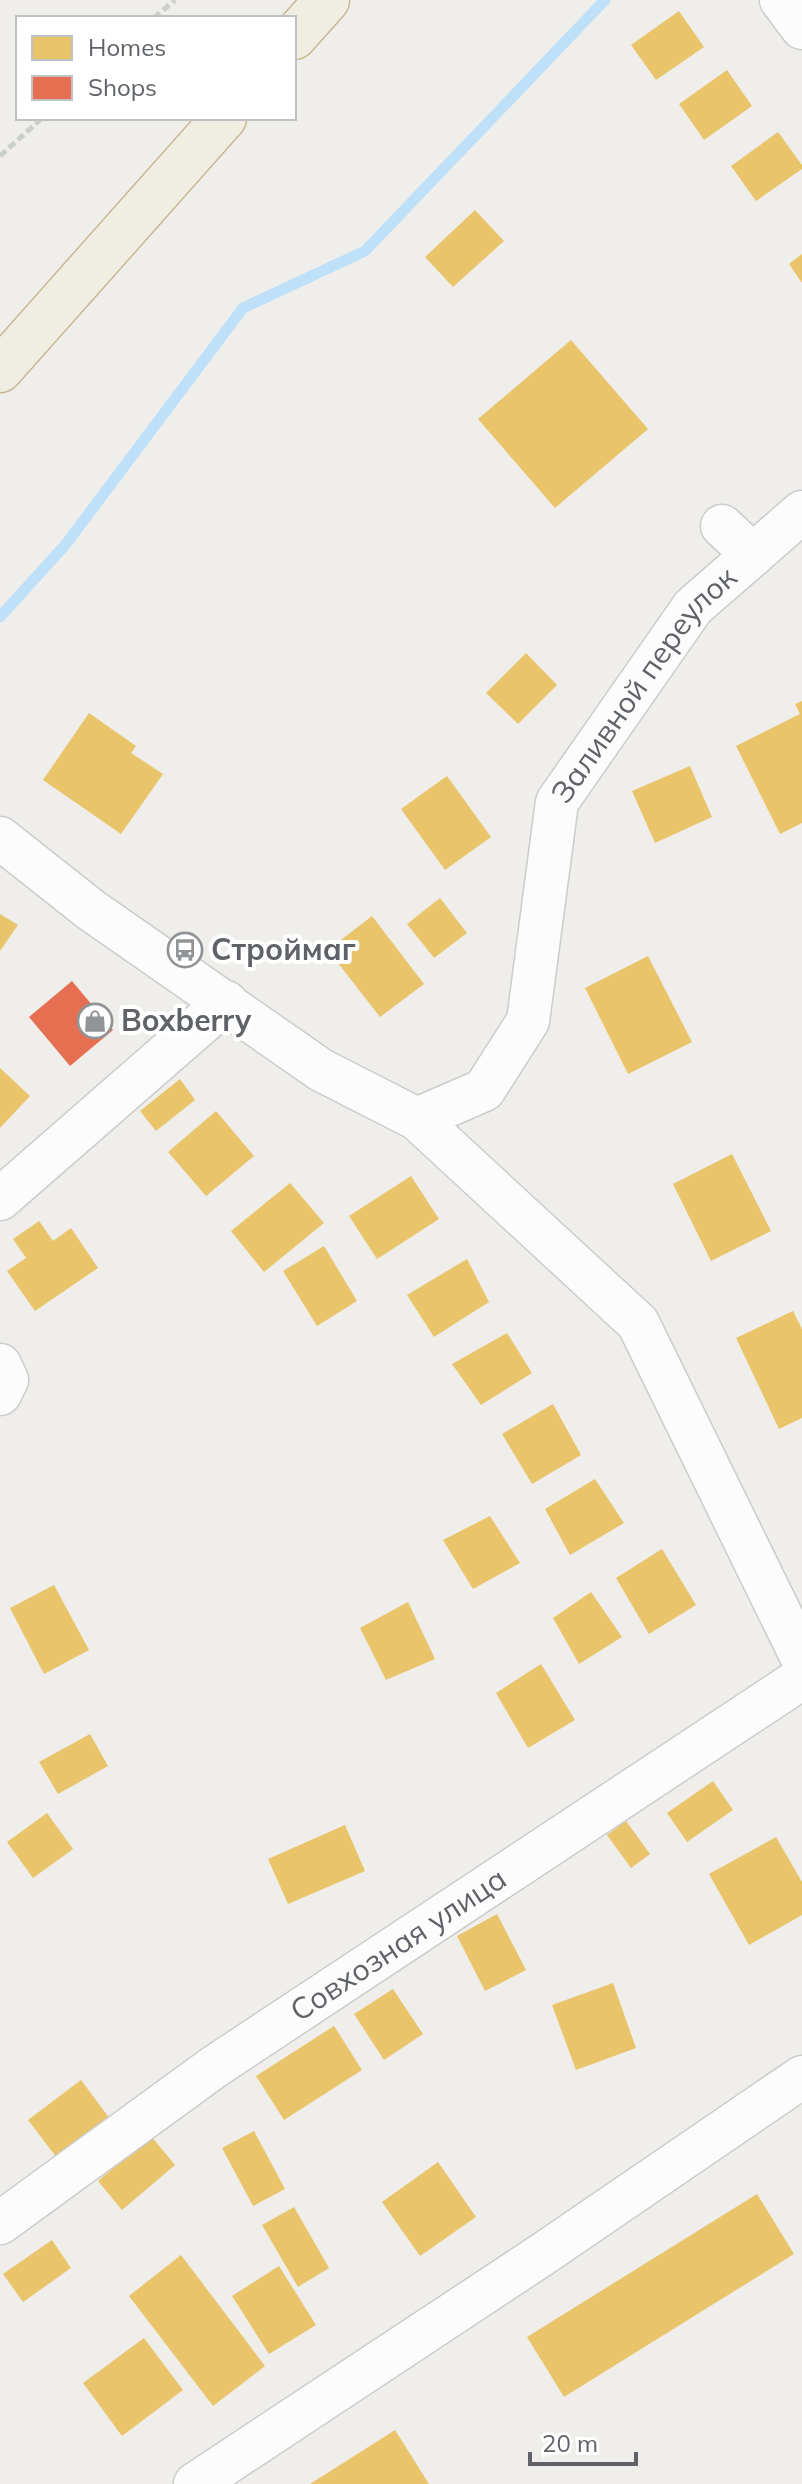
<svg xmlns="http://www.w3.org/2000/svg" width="802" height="2484" viewBox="0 0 802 2484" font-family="Mulish,sans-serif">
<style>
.homes{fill:#e9c46a}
.shops{fill:#e76f51}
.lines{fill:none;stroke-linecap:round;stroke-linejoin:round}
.stream{stroke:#bfe0f9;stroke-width:11}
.minor-casing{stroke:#cbcccc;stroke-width:45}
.highway-casing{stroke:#c8b996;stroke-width:47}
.path{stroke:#cacfcc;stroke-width:5;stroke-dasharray:8 4;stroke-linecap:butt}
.minor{stroke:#fdfcfc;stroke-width:42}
.highway{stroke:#f0ede3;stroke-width:44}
.labels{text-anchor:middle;stroke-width:8;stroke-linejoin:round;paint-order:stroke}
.street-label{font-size:30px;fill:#5f6368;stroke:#fff}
.poi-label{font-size:30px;font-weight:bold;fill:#5f6368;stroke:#fff;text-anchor:start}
</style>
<rect width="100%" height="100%" fill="#efeeea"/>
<g class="homes">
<path d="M679,11L704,47L656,80L631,45Z"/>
<path d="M727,70L752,106L704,140L679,104Z"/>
<path d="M778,132L802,165V169L756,201L731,166Z"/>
<path d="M475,210L504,241L453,287L425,257Z"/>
<path d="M802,254V283L789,264Z"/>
<path d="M571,340L648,429L555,508L478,419Z"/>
<path d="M526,653L557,685L518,724L486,693Z"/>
<path d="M802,701V823L780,834L736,746L800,714L795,704Z"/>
<path d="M89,713L136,746L131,753L163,774L121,834L43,780Z"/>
<path d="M690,766L712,817L655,843L632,791Z"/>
<path d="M447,776L491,837L445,870L401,809Z"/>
<path d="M440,898L467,933L434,958L407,924Z"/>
<path d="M0,914L18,925L0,951Z"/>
<path d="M372,916L424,984L380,1017L328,950Z"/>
<path d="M648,956L692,1042L628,1074L585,988Z"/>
<path d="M0,1068L30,1096L0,1128Z"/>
<path d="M180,1079L195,1100L156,1131L140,1111Z"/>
<path d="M216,1111L254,1156L206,1196L168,1152Z"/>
<path d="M732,1154L771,1231L711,1261L673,1184Z"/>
<path d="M411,1176L439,1219L377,1259L349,1216Z"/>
<path d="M290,1183L324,1223L264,1272L231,1231Z"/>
<path d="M39,1221L53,1241L71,1228L98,1268L35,1311L7,1271L26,1258L13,1239Z"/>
<path d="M324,1246L357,1301L317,1326L283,1271Z"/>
<path d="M467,1259L489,1302L434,1337L407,1295Z"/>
<path d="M793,1311L802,1329V1418L779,1429L736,1338Z"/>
<path d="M507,1333L532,1373L481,1405L452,1364Z"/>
<path d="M553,1404L581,1455L532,1484L502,1434Z"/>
<path d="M595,1479L624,1523L570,1555L545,1509Z"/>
<path d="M490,1516L520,1563L473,1589L443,1540Z"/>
<path d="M662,1549L696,1605L649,1634L616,1578Z"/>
<path d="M54,1585L89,1650L44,1674L10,1608Z"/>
<path d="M591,1592L622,1637L579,1664L553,1618Z"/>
<path d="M408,1602L435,1659L386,1680L360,1628Z"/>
<path d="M541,1664L575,1720L528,1748L496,1693Z"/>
<path d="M90,1734L108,1766L58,1794L39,1762Z"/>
<path d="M713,1781L733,1810L687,1842L667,1813Z"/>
<path d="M47,1813L73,1849L33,1878L7,1842Z"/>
<path d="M626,1821L650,1854L631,1868L607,1835Z"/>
<path d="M345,1825L365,1871L288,1904L268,1859Z"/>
<path d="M776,1837L802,1882V1915L749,1945L709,1874Z"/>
<path d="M497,1914L526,1970L485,1991L457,1936Z"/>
<path d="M613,1983L636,2048L576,2070L552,2005Z"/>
<path d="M393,1989L423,2034L384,2060L354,2014Z"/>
<path d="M334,2026L362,2070L284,2120L256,2076Z"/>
<path d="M81,2080L110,2119L57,2158L28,2120Z"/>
<path d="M254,2131L285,2189L253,2206L222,2148Z"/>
<path d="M151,2136L175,2165L122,2210L98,2181Z"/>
<path d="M438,2162L476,2217L420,2256L382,2202Z"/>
<path d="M757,2194L794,2254L564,2397L527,2337Z"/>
<path d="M294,2207L329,2268L298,2287L262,2225Z"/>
<path d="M52,2240L71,2268L23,2302L3,2274Z"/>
<path d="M181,2255L265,2366L213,2406L129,2296Z"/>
<path d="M279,2266L316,2325L269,2354L232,2296Z"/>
<path d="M144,2338L183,2390L122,2436L83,2383Z"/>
<path d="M395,2430L429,2484H310Z"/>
</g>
<path class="shops" d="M72,981L113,1030L70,1066L29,1017Z"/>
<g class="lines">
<path class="stream" d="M0,617L66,544L243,308L365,251L605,0"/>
<g class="minor-casing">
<g id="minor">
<path d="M781,0L802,28"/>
<path d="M722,526L753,555"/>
<path d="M0,838L91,910L321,1070L417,1119L638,1323L802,1658"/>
<path id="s1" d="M417,1119L484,1090L528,1021L557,802L693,607L802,512"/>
<path d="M0,1199L226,1002"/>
<path d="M0,1365L7,1380L0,1394"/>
<path id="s2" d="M0,2223L214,2067L802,1678"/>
<path d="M195,2484L543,2254L802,2077"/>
</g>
</g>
<g class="highway-casing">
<g id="highway">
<path d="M294,37L327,0"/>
<path d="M0,370L224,118"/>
</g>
</g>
<g class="path">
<path d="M154,18L175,0"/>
<path d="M0,156L42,118"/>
</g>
<use href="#minor" class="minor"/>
<use href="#highway" class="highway"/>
</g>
<defs>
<g id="bus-ring" transform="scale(1.8)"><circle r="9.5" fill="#fff" stroke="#919496" stroke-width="1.5"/><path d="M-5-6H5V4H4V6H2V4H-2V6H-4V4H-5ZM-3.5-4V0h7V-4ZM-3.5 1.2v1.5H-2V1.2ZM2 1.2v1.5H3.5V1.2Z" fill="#919496"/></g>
<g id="shop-ring" transform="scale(1.8)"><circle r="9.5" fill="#fff" stroke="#919496" stroke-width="1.5"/><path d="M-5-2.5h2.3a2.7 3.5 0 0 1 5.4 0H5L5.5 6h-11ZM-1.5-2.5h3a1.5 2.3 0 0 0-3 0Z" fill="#919496"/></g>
</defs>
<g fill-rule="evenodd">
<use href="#bus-ring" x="185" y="950"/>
<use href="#shop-ring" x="95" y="1021"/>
</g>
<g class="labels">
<g class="street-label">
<text dy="10" stroke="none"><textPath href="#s1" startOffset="522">Заливной переулок</textPath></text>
<text dy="10" stroke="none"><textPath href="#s2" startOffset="486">Совхозная улица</textPath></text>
</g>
<g class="poi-label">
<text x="211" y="960">Строймаг</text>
<text x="121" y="1031">Boxberry</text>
</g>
</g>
<rect x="16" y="16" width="280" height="104" fill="#ffffff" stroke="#bfc1c3" stroke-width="2"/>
<rect x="32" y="36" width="40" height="24" fill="#e9c46a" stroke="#bfc1c3" stroke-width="2"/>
<text x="88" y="56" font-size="24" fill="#5f6368">Homes</text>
<rect x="32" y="76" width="40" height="24" fill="#e76f51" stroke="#bfc1c3" stroke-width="2"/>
<text x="88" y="96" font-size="24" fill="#5f6368">Shops</text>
<path d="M530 2452v12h106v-12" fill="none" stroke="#5f6368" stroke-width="4"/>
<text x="542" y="2452" font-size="24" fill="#5f6368" stroke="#ffffff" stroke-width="6" paint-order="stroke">20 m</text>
</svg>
